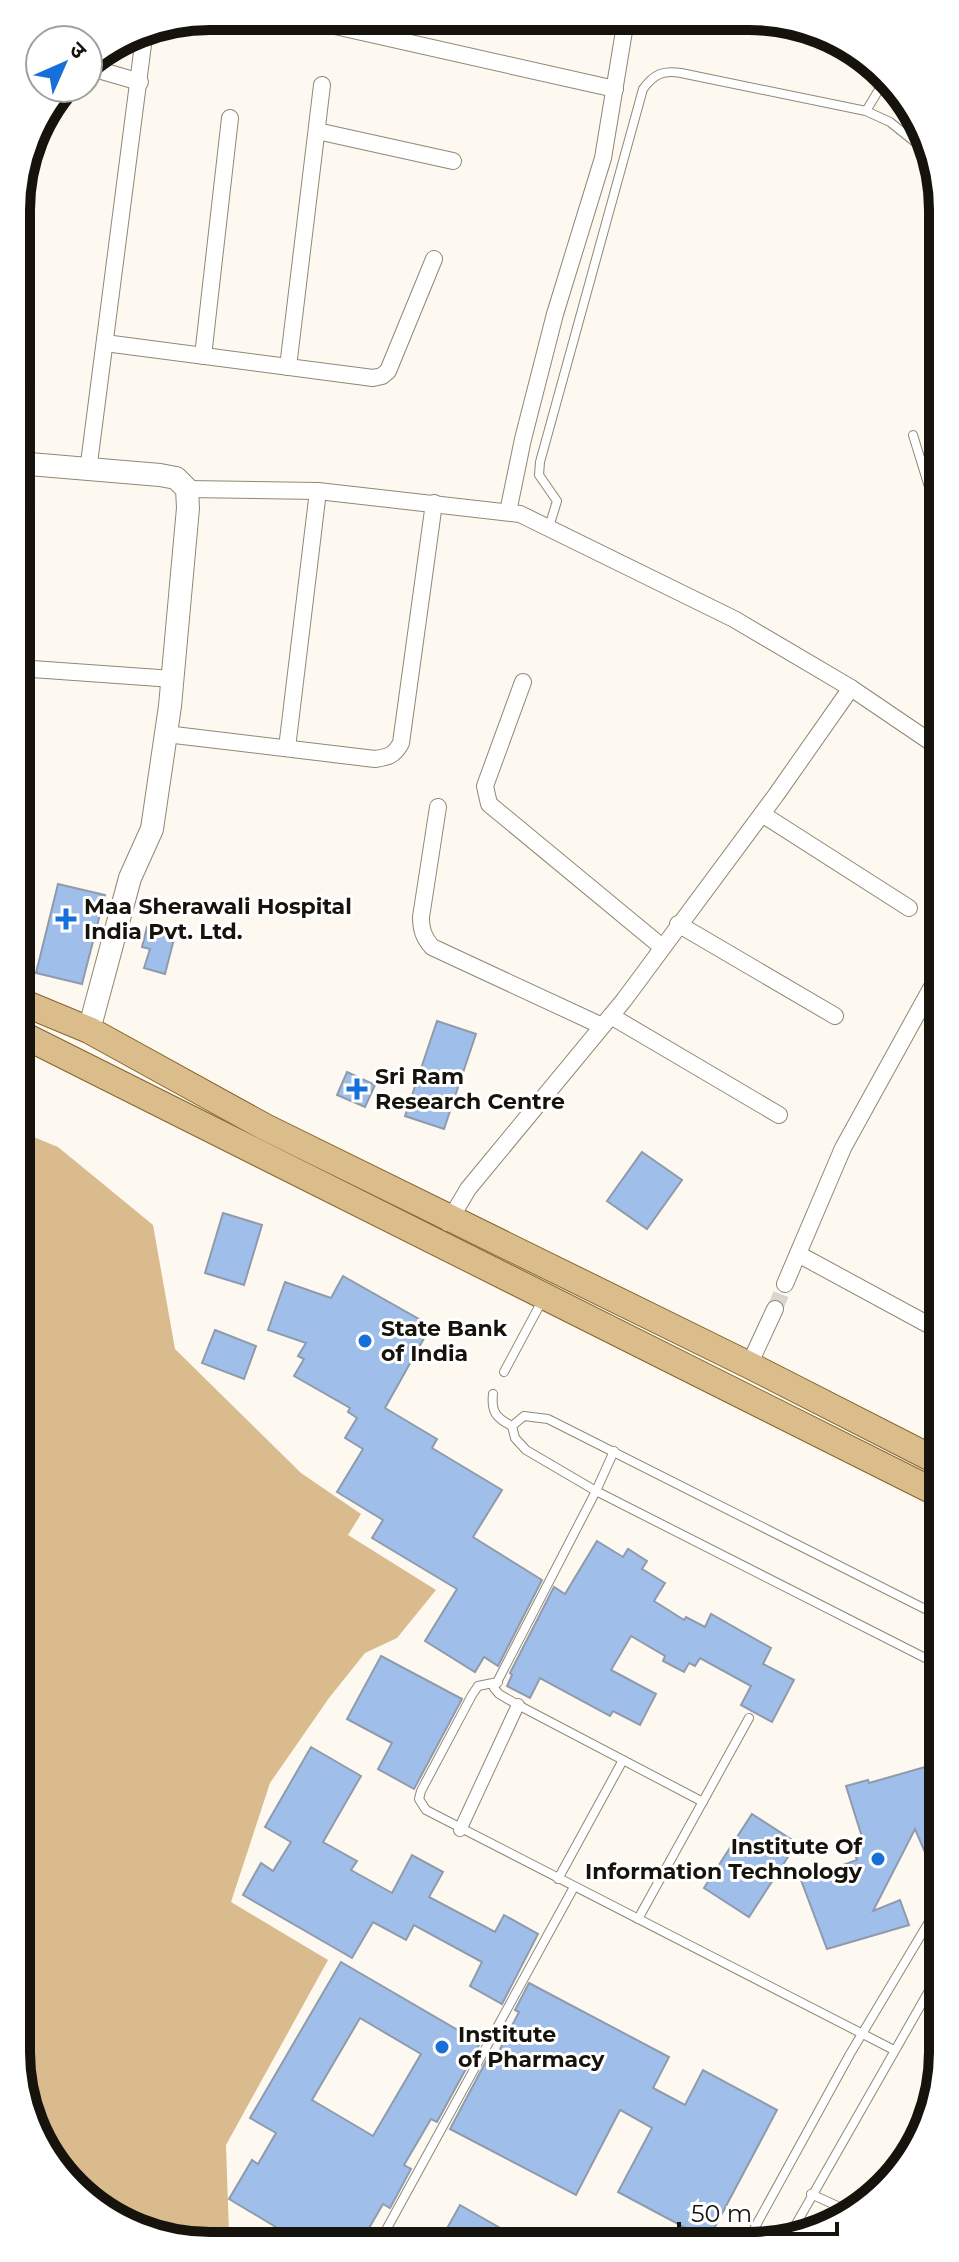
<svg xmlns="http://www.w3.org/2000/svg" width="959" height="2262" viewBox="0 0 959 2262" font-family="Montserrat,'Noto Sans Devanagari',sans-serif">
<style>
.forest{fill:#d9bb8d}
.building{fill:#9fbfea;stroke:#8f9bac;stroke-width:2;fill-rule:evenodd}
.lines{fill:none;stroke-linecap:round;stroke-linejoin:round}
.minor-tunnel{stroke:#dad6ce;stroke-width:16;stroke-dasharray:16 8;stroke-linecap:butt}
.service-casing{stroke:#928775;stroke-width:10}
.pedestrian-casing{stroke:#928775;stroke-width:14}
.minor-casing{stroke:#928775;stroke-width:18}
.tertiary-casing{stroke:#928775;stroke-width:24}
.primary-casing{stroke:#86652c;stroke-width:28}
.service{stroke:#fff;stroke-width:8}
.pedestrian{stroke:#fff;stroke-width:12}
.minor{stroke:#fff;stroke-width:16}
.tertiary{stroke:#fff;stroke-width:22}
.primary{stroke:#dabd8b;stroke-width:26}
.poi-dot{fill:#1770d9;stroke:#fff;stroke-width:3}
.labels{text-anchor:middle;stroke-width:6;stroke-linejoin:round;paint-order:stroke}
.poi-label{font-size:22px;font-weight:bold;fill:#16120c;stroke:#fff;text-anchor:start}
.rim{fill:none;stroke:#16120c;stroke-width:10}
</style>
<rect width="100%" height="100%" fill="#fdf8f0"/>
<path class="forest" d="M19,1131L58,1147L153,1225L175,1349L301,1473L361,1514L348,1535L436,1590L397,1638L365,1653L329,1698L270,1783L231,1902L328,1960L226,2145L229,2234L233,2242H172L82,2198L22,2102Z"/>
<g class="building">
<path d="M58,884L105,895L82,984L36,973Z"/>
<path d="M147,927L175,935L165,974L144,968L150,949L142,947Z"/>
<path d="M437,1021L476,1034L444,1129L405,1116Z"/>
<path d="M347,1072L375,1085L365,1107L337,1095Z"/>
<path d="M642,1152L682,1180L647,1229L607,1201Z"/>
<path d="M223,1213L262,1225L244,1285L205,1273Z"/>
<path d="M343,1276L431,1326L385,1408L437,1439L432,1448L502,1490L473,1537L542,1580L498,1666L484,1657L475,1672L425,1641L457,1589L372,1538L383,1520L337,1492L363,1449L345,1438L357,1418L348,1412L350,1408L294,1376L304,1359L298,1356L306,1343L268,1330L285,1282L331,1298Z"/>
<path d="M215,1330L256,1346L244,1379L202,1363Z"/>
<path d="M597,1541L623,1557L628,1549L647,1561L642,1569L665,1583L654,1601L684,1620L686,1617L705,1627L711,1614L771,1648L763,1664L794,1680L772,1722L741,1705L751,1686L700,1658L695,1666L689,1663L684,1672L663,1661L665,1656L631,1636L611,1670L656,1694L640,1725L613,1711L610,1716L540,1678L530,1698L507,1686L512,1675L510,1673L554,1587L565,1594Z"/>
<path d="M381,1656L462,1699L414,1789L378,1769L392,1743L347,1719Z"/>
<path d="M311,1747L361,1776L323,1842L357,1861L351,1870L392,1893L412,1855L443,1872L429,1897L495,1932L504,1915L538,1934L502,2004L470,1986L482,1962L414,1925L406,1940L373,1922L352,1958L243,1895L261,1863L273,1871L291,1842L265,1827Z"/>
<path d="M925,1767L942,1829V1852L927,1857L915,1829L873,1911L900,1900L909,1925L827,1949L801,1880L857,1860L850,1842L862,1837L846,1786L868,1780L869,1783Z"/>
<path d="M752,1814L797,1843L749,1917L704,1888Z"/>
<path d="M341,1962L480,2043L437,2122L431,2119L404,2165L411,2169L390,2208L383,2204L361,2242H301L229,2199L252,2160L258,2164L276,2133L250,2118ZM360,2018L421,2054L373,2136L312,2100Z"/>
<path d="M529,1983L669,2057L653,2088L685,2105L703,2070L777,2110L708,2240L618,2192L652,2128L620,2110L576,2195L450,2129L492,2050L498,2053L519,2012L515,2010Z"/>
<path d="M460,2205L523,2241H440Z"/>
</g>
<g class="lines">
<path class="minor-tunnel" d="M775,1309L785,1284"/>
<g class="service-casing">
<g id="service">
<path d="M866,111L886,78"/>
<path d="M913,435L938,516"/>
<path d="M549,527L557,501L539,475L540,462L643,89C654,74 663,70 681,73L866,111L890,122L936,159"/>
<path d="M504,1372L543,1299"/>
<path d="M493,1394C491,1412 496,1418 512,1426"/>
<path d="M614,1451L596,1491L494,1688L499,1694L518,1705L703,1802"/>
<path d="M941,1617L548,1419L524,1416L512,1426L515,1438L526,1450L596,1491L941,1666"/>
<path d="M498,1682L478,1686L472,1695L421,1791L419,1799L426,1810L894,2050"/>
<path d="M558,1879L623,1760"/>
<path d="M638,1919L749,1718"/>
<path d="M811,2194L846,2210"/>
<path d="M748,2240L850,2054L942,1900"/>
<path d="M787,2240L942,1968"/>
<path d="M380,2241L574,1887"/>
</g>
</g>
<g class="pedestrian-casing">
<path id="pedestrian" d="M460,1830L518,1705"/>
</g>
<g class="minor-casing">
<g id="minor">
<path d="M295,17L615,89"/>
<path d="M88,67L140,82"/>
<path d="M317,131L453,161"/>
<path d="M105,343L373,378L382,376L388,371L434,259"/>
<path d="M203,356L230,118"/>
<path d="M288,367L322,85"/>
<path d="M88,471L145,29"/>
<path d="M187,489L318,491L520,514L734,619L851,688L938,747"/>
<path d="M508,512L523,439L555,314L603,158L626,19"/>
<path d="M18,531L26,464"/>
<path d="M18,668L173,679"/>
<path d="M523,682L485,786L489,804L662,947"/>
<path d="M166,734L375,759C388,757 394,756 401,743L434,503"/>
<path d="M287,748L318,491"/>
<path d="M438,807L421,917C421,930 424,938 432,947L602,1026"/>
<path d="M762,814L909,908"/>
<path d="M678,924L835,1016"/>
<path d="M611,1016L779,1115"/>
<path d="M448,1223L468,1189L624,1000L776,795L851,688"/>
<path d="M798,1254L940,1331"/>
<path d="M785,1284L843,1148L939,974"/>
<path d="M749,1365L775,1309"/>
</g>
</g>
<g class="tertiary-casing">
<path id="tertiary" d="M17,463L160,475L176,478L187,489L188,508L170,706L152,829L130,878L89,1030"/>
</g>
<g class="primary-casing">
<g id="primary">
<path d="M19,1001L89,1030L265,1127L749,1365L941,1463"/>
<path d="M19,1033L941,1495"/>
</g>
</g>
<use href="#service" class="service"/>
<use href="#pedestrian" class="pedestrian"/>
<use href="#minor" class="minor"/>
<use href="#tertiary" class="tertiary"/>
<use href="#primary" class="primary"/>
</g>
<g class="poi-dot">
<path d="M62 907h8v8h8v8h-8v8h-8v-8h-8v-8h8z"/>
<path d="M353 1077h8v8h8v8h-8v8h-8v-8h-8v-8h8z"/>
<circle cx="365" cy="1341" r="8"/>
<circle cx="878" cy="1859" r="8"/>
<circle cx="442" cy="2047" r="8"/>
</g>
<g class="labels">
<g class="poi-label">
<text x="84" y="914">Maa Sherawali Hospital<tspan x="84" dy="25">India Pvt. Ltd.</tspan></text>
<text x="375" y="1084">Sri Ram<tspan x="375" dy="25">Research Centre</tspan></text>
<text x="381" y="1336">State Bank<tspan x="381" dy="25">of India</tspan></text>
<text x="862" y="1854" text-anchor="end">Institute Of<tspan x="862" dy="25">Information Technology</tspan></text>
<text x="458" y="2042">Institute<tspan x="458" dy="25">of Pharmacy</tspan></text>
</g>
</g>
<path d="M0 0H959V2262H0ZM210 30H749A180 180 0 0 1 929 210V2052A180 180 0 0 1 749 2232H210A180 180 0 0 1 30 2052V210A180 180 0 0 1 210 30Z" fill="#fff" fill-rule="evenodd"/>
<path class="rim" d="M210 30H749A180 180 0 0 1 929 210V2052A180 180 0 0 1 749 2232H210A180 180 0 0 1 30 2052V210A180 180 0 0 1 210 30Z"/>
<g transform="translate(64 64) rotate(45)"><circle r="38" fill="#ffffff" stroke="#a2a09e" stroke-width="2"/>
<path d="M0-6L14 30L0 20L-14 30Z" fill="#1770d9"/>
<text y="-12" font-size="22" font-weight="bold" text-anchor="middle" fill="#16120c">उ</text>
</g>
<path d="M679 2222v12h158v-12" fill="none" stroke="#16120c" stroke-width="4"/>
<text x="691" y="2222" font-size="24" fill="#16120c" stroke="#ffffff" stroke-width="6" paint-order="stroke">50 m</text>
</svg>
